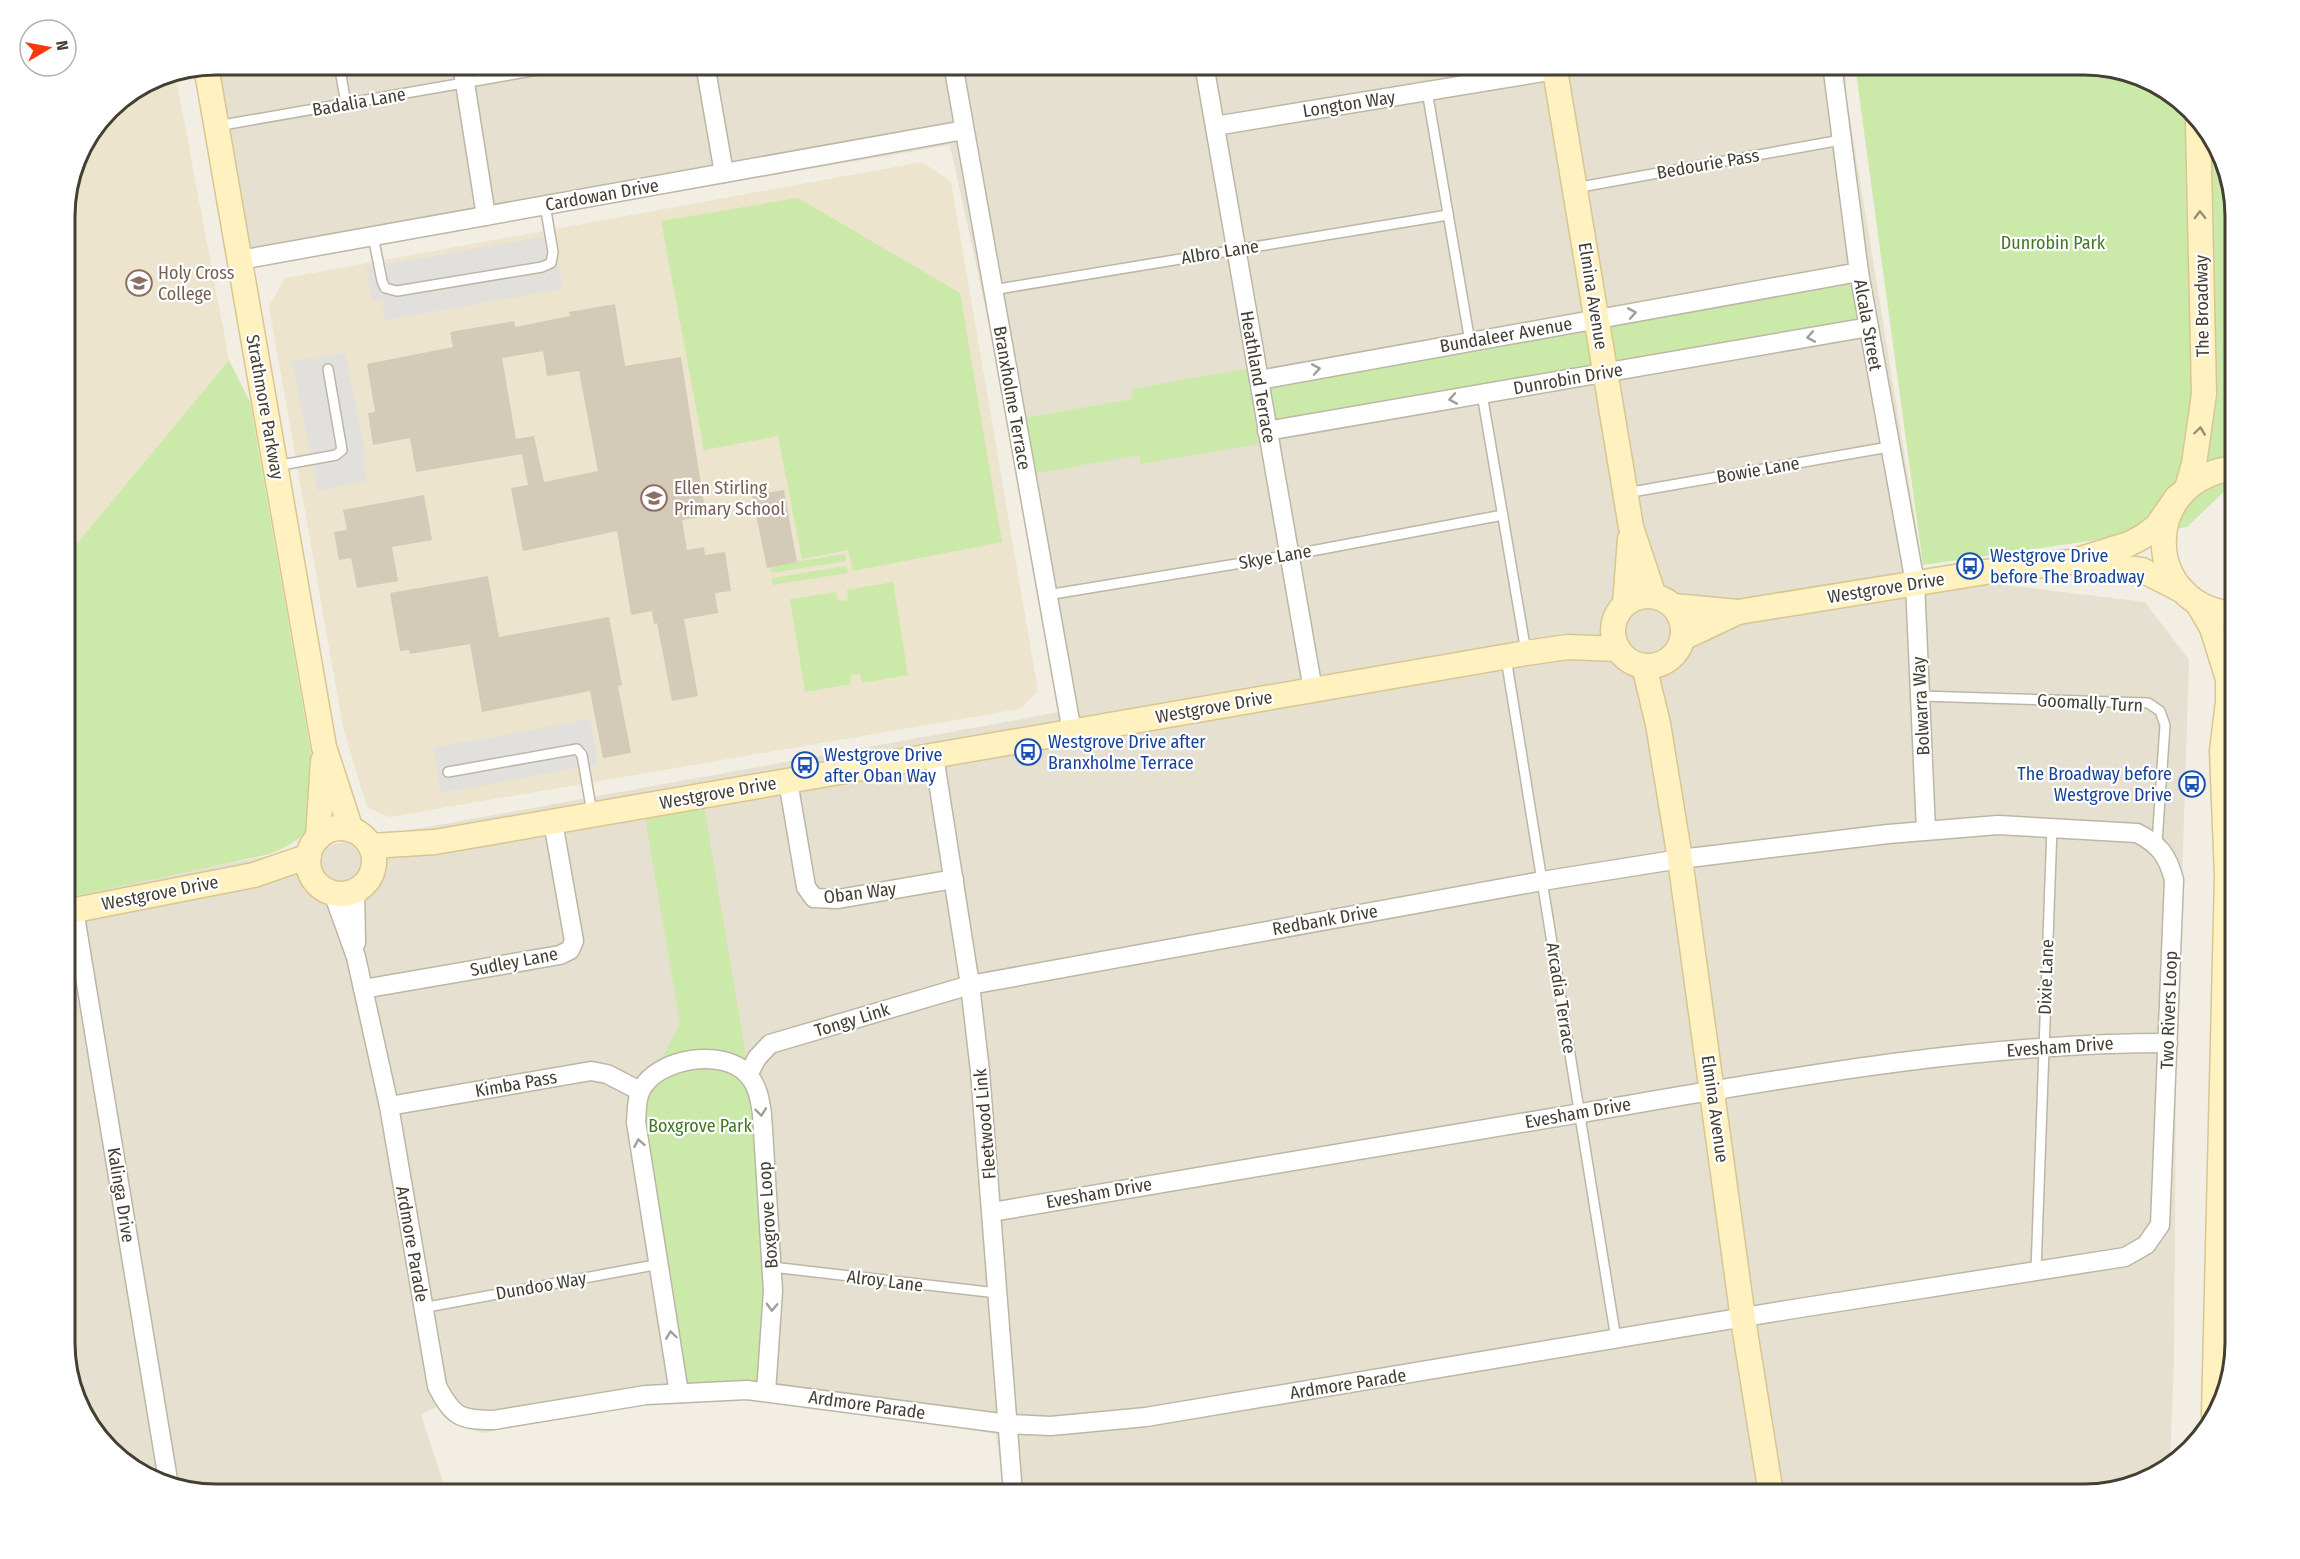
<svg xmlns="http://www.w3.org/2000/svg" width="2300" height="1559" viewBox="0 0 2300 1559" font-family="'Fira Sans Condensed',sans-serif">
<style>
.residential{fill:#e6e0d1}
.education{fill:#ece4cc}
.green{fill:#cbe9a9}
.parking{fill:#e2e0dc}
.building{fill:#d4cab8;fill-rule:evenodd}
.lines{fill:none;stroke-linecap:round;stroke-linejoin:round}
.lane-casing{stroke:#beb6a5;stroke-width:12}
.street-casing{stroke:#beb6a5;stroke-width:21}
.secondary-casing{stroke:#d8c692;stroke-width:27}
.lane{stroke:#fff;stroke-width:9}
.street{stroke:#fff;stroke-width:18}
.secondary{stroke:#fff1c0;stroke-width:24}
.oneway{stroke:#988f72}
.oneway2{stroke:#a29e99}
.labels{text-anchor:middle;stroke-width:4.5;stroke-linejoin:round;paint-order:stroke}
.street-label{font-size:18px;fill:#443e33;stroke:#fff}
.park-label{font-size:18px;fill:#427725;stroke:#fff}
.education-label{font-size:18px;fill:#785e54;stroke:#fff;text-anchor:start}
.transit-label{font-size:18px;fill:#164399;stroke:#fff;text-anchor:start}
.rim{fill:none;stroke:#443e33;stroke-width:3}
</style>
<rect width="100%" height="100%" fill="#f2eee3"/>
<path class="residential" d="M216,64L1846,65V94L1924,575L2145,602L2189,660L2176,1071L2174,1357L2170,1465L2159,1474L2084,1494H1004L996,1434L770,1398L626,1405L482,1433L444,1417L440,1405L421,1415L447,1494H216L132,1469L85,1418L65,1353V893L1060,712L993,342L950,145L229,269L194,69Z"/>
<g class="education">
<path d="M175,73L229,360L65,558V206L76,158L109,109L158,76Z"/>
<path d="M922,162L951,182L1038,691L1020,709L389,817L367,807L343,727L269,306L285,278Z"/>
</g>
<g class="green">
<path d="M1855,65H2084L2168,90L2215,141L2225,176L2231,485L2187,527L1923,565Z"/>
<path d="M798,198L960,293L1002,542L853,571L848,550L802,559L778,436L704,450L661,221Z"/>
<path d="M1859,272L1869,327L1268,431L1269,442L1140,464V455L1026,475L1012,420L1133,399L1132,389L1256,367L1258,379Z"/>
<path d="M229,360L250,402L316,782C311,827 315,835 270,854L65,898V558Z"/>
<path d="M845,554L846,561L771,573L770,566Z"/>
<path d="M846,566L848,573L773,585L771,578Z"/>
<path d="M893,582L908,675L862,683L860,674L851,675V684L805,692L790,599L836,592L838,601L848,600L847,590Z"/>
<path d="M702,795L749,1074L762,1114L766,1392L679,1393L640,1091L654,1074L680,1023L643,805Z"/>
</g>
<g class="parking">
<path d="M553,235L563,289L385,320L382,300L372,301L366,268Z"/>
<path d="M345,352L366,457L362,459L367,481L318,491L292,362Z"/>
<path d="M590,719L598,764L441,793L433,748Z"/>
</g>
<g class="building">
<path d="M615,304L625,366L681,357L706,516L682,520L687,550L704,547L705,555L725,552L731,591L715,593L718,613L684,619L698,696L672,701L657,623L654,624L652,611L631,615L617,531L523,551L511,488L528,485L522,454L416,472L410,438L373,445L368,413L375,412L367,364L453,347L450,332L514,321L515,327L570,316L569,312ZM543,351L547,376L579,371L598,471L544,482L534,436L516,439L502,358Z"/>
<path d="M784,490L797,562L767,568L752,495Z"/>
<path d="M424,495L432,540L392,547L398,581L357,588L351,558L339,560L334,532L347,530L343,510Z"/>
<path d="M488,576L499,637L609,617L622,685L618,686L631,753L603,758L590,691L482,712L470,644L410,654L409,650L400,651L390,593Z"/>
</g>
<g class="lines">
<g class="lane-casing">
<g id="lane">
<path d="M339,64L346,104"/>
<path d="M1427,91L1470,342"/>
<path d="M217,126L572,64"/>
<path d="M1575,188L1841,140"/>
<path d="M373,236L382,281L385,288L397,291L542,267L551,263L553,252L545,205"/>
<path d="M992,290L1448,215"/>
<path d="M1482,394L1526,652"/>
<path d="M276,466L336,455L342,450L328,369"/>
<path d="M1626,493L1889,447"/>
<path d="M1047,595L1290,555L1503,515"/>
<path d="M1506,658L1616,1339"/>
<path d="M1921,696L2148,703L2160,711L2165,725L2157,843"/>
<path d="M448,772L577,749L582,755L592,813"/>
<path d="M772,1267L997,1293"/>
<path d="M2036,1271L2052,827"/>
<path d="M422,1308L660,1264"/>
</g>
</g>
<g class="street-casing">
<g id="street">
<path d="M462,64L486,216"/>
<path d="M705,64L724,173"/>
<path d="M953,64L1072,732"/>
<path d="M1204,64L1313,690"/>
<path d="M1832,64L1859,272L1915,583L1926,830"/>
<path d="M1215,126L1555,70"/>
<path d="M240,260L964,130"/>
<path d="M1259,380L1859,272"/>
<path d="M1267,431L1869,327"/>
<path d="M934,756L970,985L980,1071L1013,1494"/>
<path d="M788,781L806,887L814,898L838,899L954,879"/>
<path d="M355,891L356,943"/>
<path d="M333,893L356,957L389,1106L437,1386C453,1417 460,1420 494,1420L646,1395L747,1390L1008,1424L1051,1426L1146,1417L1787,1310L2125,1257L2146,1245L2160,1225L2174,880C2168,856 2159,844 2137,833L1998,825L1888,834L1680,859L1542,881L970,985L770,1044L757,1058L748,1075"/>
<path d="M74,910L168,1480"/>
<path d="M363,989L560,955L570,950L574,941L553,822"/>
<path d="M389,1106L591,1071L607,1074L640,1091"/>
<path d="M992,1212C1188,1178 1385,1146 1581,1113C1775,1080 1971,1043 2168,1043"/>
<path d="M679,1393L636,1122C637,1113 636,1099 641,1090C657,1058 724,1047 748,1075C758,1086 760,1100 762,1114L773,1291L766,1392"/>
</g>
</g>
<g class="secondary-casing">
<g id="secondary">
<path d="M1554,64L1631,527L1654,596"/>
<path d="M206,66L324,747L351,830"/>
<path d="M2235,468C2138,479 2142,608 2235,614"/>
<path d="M2187,488L2194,464L2204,394L2198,121"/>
<path d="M2082,563L2142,570L2183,591"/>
<circle cx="1648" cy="631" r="35"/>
<path d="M1625,604L1630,539"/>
<path d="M2198,604L2212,628L2228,679V702L2222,751L2227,876L2214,1415"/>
<path d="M1673,606L1738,612L2004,569L2071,562L2129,544L2144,536L2157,526L2177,497"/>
<path d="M1683,638L1738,612"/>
<path d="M1644,666L1658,724L1680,859L1743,1319L1771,1494"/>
<circle cx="341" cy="861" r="33"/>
<path d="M318,838L323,761"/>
<path d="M371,846L435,842L1526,653L1568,647L1618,649"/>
<path d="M65,912L254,875L309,856"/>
</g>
</g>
<use href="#lane" class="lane"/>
<use href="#street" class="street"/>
<use href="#secondary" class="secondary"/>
</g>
<defs><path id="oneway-chevron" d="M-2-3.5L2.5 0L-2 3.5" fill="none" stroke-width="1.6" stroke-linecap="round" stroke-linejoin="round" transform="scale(1.5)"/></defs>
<g class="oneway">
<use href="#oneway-chevron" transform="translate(2200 215) rotate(-91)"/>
<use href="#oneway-chevron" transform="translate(2200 431) rotate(-82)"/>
</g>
<g class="oneway2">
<use href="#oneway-chevron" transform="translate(1632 313) rotate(-10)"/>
<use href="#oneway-chevron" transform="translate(1811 337) rotate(170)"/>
<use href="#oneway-chevron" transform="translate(1316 369) rotate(-10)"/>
<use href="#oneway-chevron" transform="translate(1453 399) rotate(170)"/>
<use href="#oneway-chevron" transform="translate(761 1112) rotate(83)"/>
<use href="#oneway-chevron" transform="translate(639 1143) rotate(-100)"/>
<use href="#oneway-chevron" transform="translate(772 1307) rotate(92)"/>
<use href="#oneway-chevron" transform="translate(671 1335) rotate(-98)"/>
</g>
<defs>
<g id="school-ring" transform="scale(1.35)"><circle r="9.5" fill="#fff" stroke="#8d6e63" stroke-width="1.5"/><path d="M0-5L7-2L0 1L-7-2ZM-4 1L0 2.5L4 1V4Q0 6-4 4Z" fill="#8d6e63"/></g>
<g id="bus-ring" transform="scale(1.35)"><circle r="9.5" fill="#fff" stroke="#1a4fb4" stroke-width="1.5"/><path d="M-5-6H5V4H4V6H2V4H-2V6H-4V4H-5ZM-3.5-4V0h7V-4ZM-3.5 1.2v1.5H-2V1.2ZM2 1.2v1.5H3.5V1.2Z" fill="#1a4fb4"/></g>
</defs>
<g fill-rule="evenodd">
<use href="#school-ring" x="139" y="283"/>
<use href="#school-ring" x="654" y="498"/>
<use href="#bus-ring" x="1970" y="566"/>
<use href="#bus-ring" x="1028" y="752"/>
<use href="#bus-ring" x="805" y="765"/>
<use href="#bus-ring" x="2192" y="784"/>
</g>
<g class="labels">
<g class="street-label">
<text transform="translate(359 102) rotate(-10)" y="6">Badalia Lane</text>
<text transform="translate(1349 104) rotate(-9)" y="6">Longton Way</text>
<text transform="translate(1708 164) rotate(-10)" y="6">Bedourie Pass</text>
<text transform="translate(602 195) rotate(-10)" y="6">Cardowan Drive</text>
<text transform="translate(1220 252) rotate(-9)" y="6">Albro Lane</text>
<text transform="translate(1593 296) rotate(81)" y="6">Elmina Avenue</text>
<text transform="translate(2202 306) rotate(-91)" y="6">The Broadway</text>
<text transform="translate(1868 325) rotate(80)" y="6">Alcala Street</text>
<text transform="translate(1506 335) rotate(-10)" y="6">Bundaleer Avenue</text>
<text transform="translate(1258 377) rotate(80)" y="6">Heathland Terrace</text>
<text transform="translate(1568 379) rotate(-10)" y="6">Dunrobin Drive</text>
<text transform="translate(1012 398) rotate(80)" y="6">Branxholme Terrace</text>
<text transform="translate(265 407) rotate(80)" y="6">Strathmore Parkway</text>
<text transform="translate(1758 470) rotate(-10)" y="6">Bowie Lane</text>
<text transform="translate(1275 557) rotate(-10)" y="6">Skye Lane</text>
<text transform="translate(1886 588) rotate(-9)" y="6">Westgrove Drive</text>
<text transform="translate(2090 703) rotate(3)" y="6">Goomally Turn</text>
<text transform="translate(1921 706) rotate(-93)" y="6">Bolwarra Way</text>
<text transform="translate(1214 707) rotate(-10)" y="6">Westgrove Drive</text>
<text transform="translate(718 793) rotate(-10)" y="6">Westgrove Drive</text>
<text transform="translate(160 893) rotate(-11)" y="6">Westgrove Drive</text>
<text transform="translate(860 893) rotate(-7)" y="6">Oban Way</text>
<text transform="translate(1325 920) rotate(-10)" y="6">Redbank Drive</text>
<text transform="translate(514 962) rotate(-11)" y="6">Sudley Lane</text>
<text transform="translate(2046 977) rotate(-88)" y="6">Dixie Lane</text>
<text transform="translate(1561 998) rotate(81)" y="6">Arcadia Terrace</text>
<text transform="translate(2169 1010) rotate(-88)" y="6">Two Rivers Loop</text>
<text transform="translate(852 1020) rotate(-17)" y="6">Tongy Link</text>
<text transform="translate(2060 1047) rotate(-4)" y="6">Evesham Drive</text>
<text transform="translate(516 1084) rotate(-10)" y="6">Kimba Pass</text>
<text transform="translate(1715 1109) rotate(82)" y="6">Elmina Avenue</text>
<text transform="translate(1578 1113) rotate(-10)" y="6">Evesham Drive</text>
<text transform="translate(985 1124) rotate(-95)" y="6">Fleetwood Link</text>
<text transform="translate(1099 1193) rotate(-10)" y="6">Evesham Drive</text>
<text transform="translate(121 1195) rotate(81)" y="6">Kalinga Drive</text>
<text transform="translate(768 1215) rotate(-94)" y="6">Boxgrove Loop</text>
<text transform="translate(412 1244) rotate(80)" y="6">Ardmore Parade</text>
<text transform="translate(885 1281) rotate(7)" y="6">Alroy Lane</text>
<text transform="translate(541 1286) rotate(-10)" y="6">Dundoo Way</text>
<text transform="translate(1348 1384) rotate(-9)" y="6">Ardmore Parade</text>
<text transform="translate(867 1405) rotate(8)" y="6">Ardmore Parade</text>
</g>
<g class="park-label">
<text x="2053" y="249">Dunrobin Park</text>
<text x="700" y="1132">Boxgrove Park</text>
</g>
<g class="education-label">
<text x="158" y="279">Holy Cross<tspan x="158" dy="21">College</tspan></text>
<text x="674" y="494">Ellen Stirling<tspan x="674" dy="21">Primary School</tspan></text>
</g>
<g class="transit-label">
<text x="1990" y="562">Westgrove Drive<tspan x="1990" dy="21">before The Broadway</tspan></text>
<text x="1048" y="748">Westgrove Drive after<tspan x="1048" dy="21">Branxholme Terrace</tspan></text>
<text x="824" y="761">Westgrove Drive<tspan x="824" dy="21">after Oban Way</tspan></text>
<text x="2172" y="780" text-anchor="end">The Broadway before<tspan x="2172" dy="21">Westgrove Drive</tspan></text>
</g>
</g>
<path d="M0 0H2300V1559H0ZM216 75H2084A141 141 0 0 1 2225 216V1343A141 141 0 0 1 2084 1484H216A141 141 0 0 1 75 1343V216A141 141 0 0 1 216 75Z" fill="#fff" fill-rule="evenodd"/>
<path class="rim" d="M216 75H2084A141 141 0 0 1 2225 216V1343A141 141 0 0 1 2084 1484H216A141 141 0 0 1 75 1343V216A141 141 0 0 1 216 75Z"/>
<g transform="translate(48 48) rotate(80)"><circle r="28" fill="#ffffff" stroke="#b4b2ad" stroke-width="1.5"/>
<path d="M0-4.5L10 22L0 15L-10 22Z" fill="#ff370d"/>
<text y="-9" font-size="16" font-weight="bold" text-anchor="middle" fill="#443e33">N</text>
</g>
</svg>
